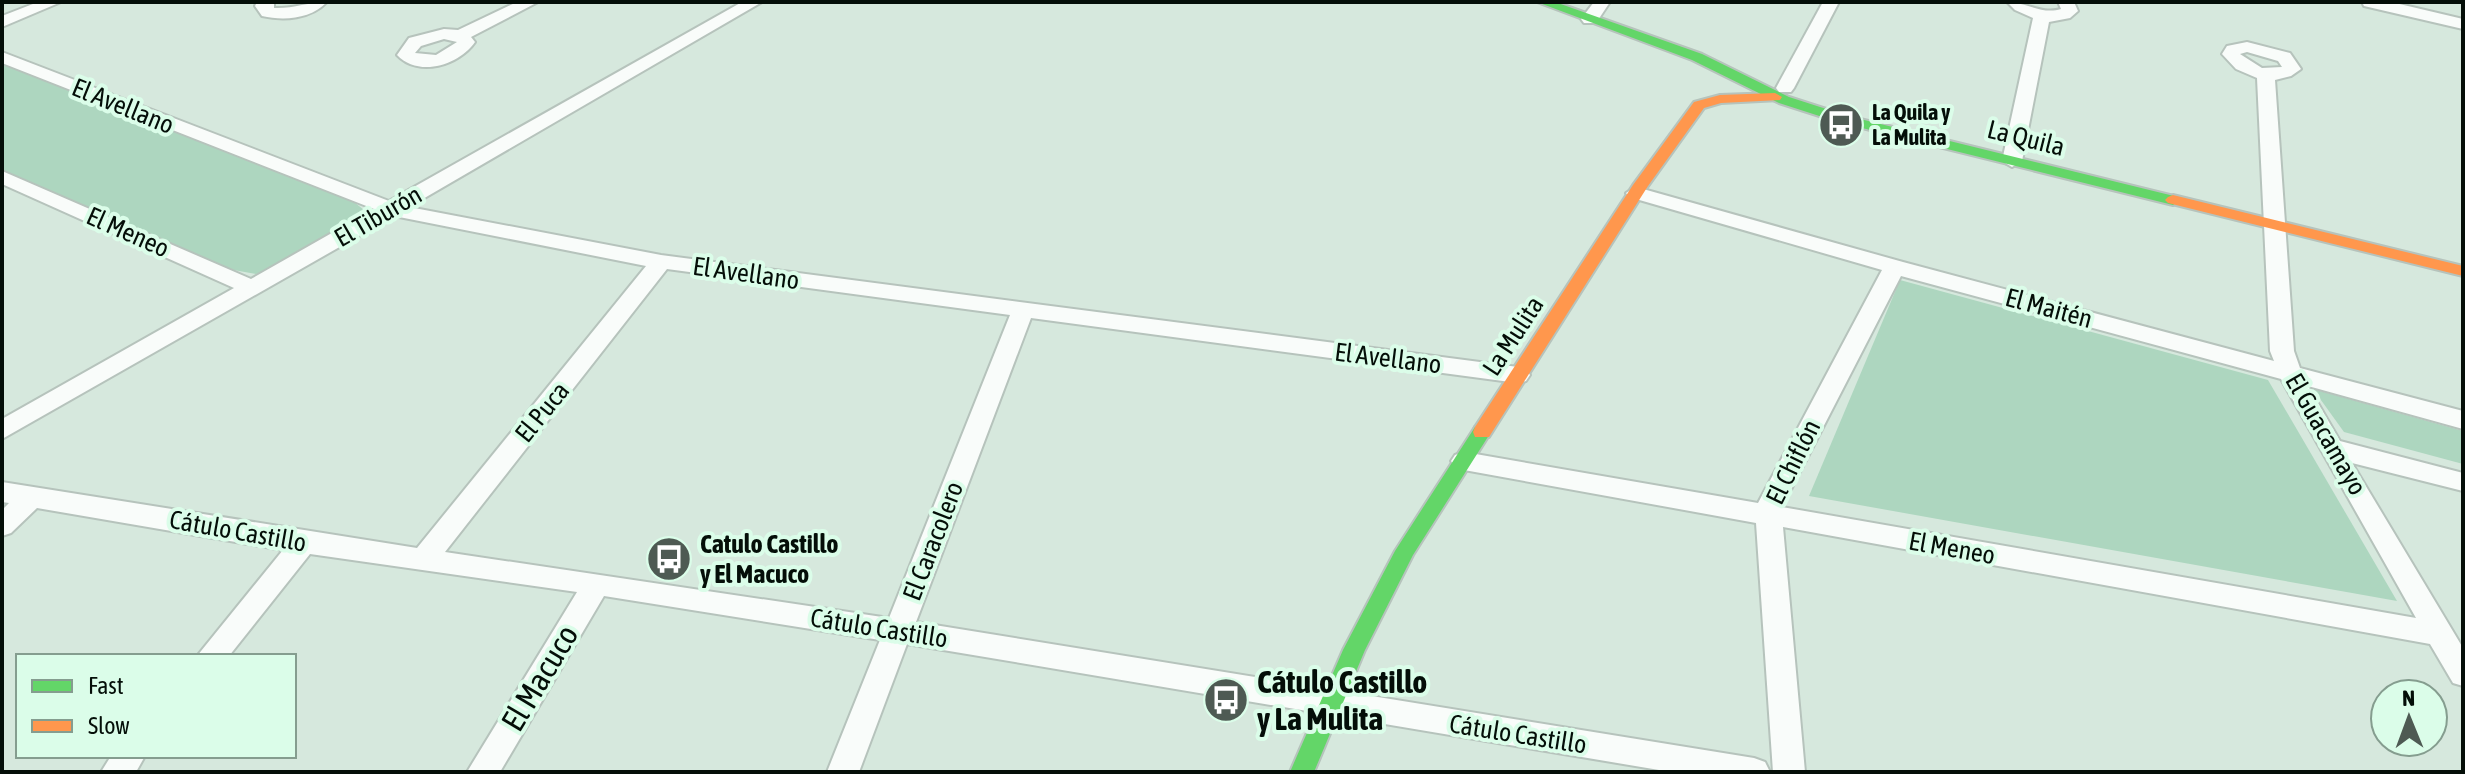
<svg xmlns="http://www.w3.org/2000/svg" width="2465" height="774" viewBox="0 0 2465 774" font-family="'Asap Condensed',sans-serif">
<style>
.green{fill:#add6bf}
.lines{fill:none;stroke-linecap:round;stroke-linejoin:round}
.street-casing{stroke:#b6c3bc;stroke-width:4}
.fast-casing{stroke:#b6c3bc;stroke-width:4}
.slow-casing{stroke:#b6c3bc;stroke-width:4}
.street{fill:#f9fcfa;fill-rule:evenodd}
.fast{fill:#63d668;fill-rule:evenodd}
.slow{fill:#ff974d;fill-rule:evenodd}
.labels{text-anchor:middle;stroke-width:8;stroke-linejoin:round;paint-order:stroke}
.far-poi-label{font-size:22px;font-weight:bold;fill:#040e08;stroke:#dbfde9;text-anchor:start}
.street-label{font-size:26px;fill:#040e08;stroke:#dbfde9}
.poi-label{font-size:26px;font-weight:bold;fill:#040e08;stroke:#dbfde9;text-anchor:start}
.near-street-label{font-size:32px;fill:#040e08;stroke:#dbfde9}
.near-poi-label{font-size:32px;font-weight:bold;fill:#040e08;stroke:#dbfde9;text-anchor:start}
</style>
<rect width="100%" height="100%" fill="#d6e8dd"/>
<g class="green">
<path d="M2,62L354,202L364,210V216L271,270L256,274L228,269L2,171Z"/>
<path d="M1900,280L2268,380L2397,601L1809,496Z"/>
<path d="M2313,389L2463,431V464L2344,432Z"/>
</g>
<g class="lines">
<g class="street-casing">
<g id="street">
<path d="M38,2H61L2,27V16Z"/>
<path d="M257,2H274V8C292,9 308,2 327,2C311,19 284,21 262,16L255,6Z"/>
<path d="M517,2H538L471,37L475,42C459,65 419,78 397,55L409,38L444,29L458,30ZM444,39L457,42L436,55L415,53L421,46Z"/>
<path d="M742,2H762L409,207L661,255L1518,367L1526,369L1530,375L1526,381L1518,383L1031,318L916,622L1754,758L1765,762L1770,772H1671L907,644L859,772H827L880,640L604,596L500,772H467L577,592L310,554L229,656H197L283,550L37,508L11,533L2,536V510L9,503L2,502V482L417,548L646,266L394,216L2,439V419L234,288L2,184V171L251,279L374,209L2,63V52L389,201ZM667,269L1010,315L889,618L445,552Z"/>
<path d="M1594,2H1610L1596,23H1584L1581,19Z"/>
<path d="M1823,2H1839L1794,88L1791,92H1779L1776,88Z"/>
<path d="M2007,2C2026,2 2042,15 2061,9L2058,2H2074L2078,11L2070,18L2049,22L2022,161L2012,167L2002,161L2033,18L2015,10Z"/>
<path d="M2362,2H2391L2463,19V29L2364,6Z"/>
<path d="M2247,42L2290,53L2301,69L2291,76L2275,80L2294,351L2300,368L2463,411V429L2308,386L2340,441L2463,473V491L2352,463L2463,648V686L2453,683L2430,644L1783,527L1805,772H1773L1756,523L1464,470L1455,467L1451,461L1455,455L1464,452L1758,503L1882,270L1629,197L1626,193L1636,187L1903,262L2274,361L2270,351L2257,78L2236,69L2222,54L2227,46ZM2247,52L2278,61L2282,67L2262,68L2240,54ZM1901,276L2281,379L2416,618L1782,507Z"/>
<path d="M111,756H145L136,772H101Z"/>
</g>
</g>
<g class="fast-casing">
<g id="fast">
<path d="M1537,2H1555L1702,54L1789,97L1848,116L2178,197L2181,200L2173,205L1838,122L1779,103L1692,60Z"/>
<path d="M1482,425L1491,432L1413,555L1365,650L1314,772H1290L1343,650L1395,551L1475,427Z"/>
</g>
</g>
<g class="slow-casing">
<g id="slow">
<path d="M1775,93L1782,97L1780,100L1721,103L1704,108L1648,186L1489,437H1475L1473,432L1475,427L1633,185L1694,102L1720,95Z"/>
<path d="M2173,195L2463,266V276L2168,203L2165,200L2168,197Z"/>
</g>
</g>
<use href="#street" class="street"/>
<use href="#fast" class="fast"/>
<use href="#slow" class="slow"/>
</g>
<defs>
<g id="bus-disc" transform="scale(2.3)"><circle r="9.5" fill="#4e5a53" stroke="#dbfde9"/><path d="M-5-6H5V4H4V6H2V4H-2V6H-4V4H-5ZM-3.5-4V0h7V-4ZM-3.5 1.2v1.5H-2V1.2ZM2 1.2v1.5H3.5V1.2Z" fill="#fff"/></g>
</defs>
<g fill-rule="evenodd">
<use href="#bus-disc" x="1841" y="125"/>
<use href="#bus-disc" x="669" y="559"/>
<use href="#bus-disc" x="1226" y="700"/>
</g>
<g class="labels">
<g class="far-poi-label">
<text x="1872" y="120">La Quila y<tspan x="1872" dy="25">La Mulita</tspan></text>
</g>
<g class="street-label">
<text transform="translate(123 106) rotate(22)" y="9">El Avellano</text>
<text transform="translate(2026 138) rotate(14)" y="9">La Quila</text>
<text transform="translate(378 216) rotate(-30)" y="9">El Tiburón</text>
<text transform="translate(128 232) rotate(24)" y="9">El Meneo</text>
<text transform="translate(746 273) rotate(8)" y="9">El Avellano</text>
<text transform="translate(2049 308) rotate(15)" y="9">El Maitén</text>
<text transform="translate(1513 336) rotate(-57)" y="9">La Mulita</text>
<text transform="translate(1388 358) rotate(7)" y="9">El Avellano</text>
<text transform="translate(542 412) rotate(-51)" y="9">El Puca</text>
<text transform="translate(2326 434) rotate(60)" y="9">El Guacamayo</text>
<text transform="translate(1793 462) rotate(-64)" y="9">El Chiflón</text>
<text transform="translate(238 531) rotate(10)" y="9">Cátulo Castillo</text>
<text transform="translate(933 541) rotate(-69)" y="9">El Caracolero</text>
<text transform="translate(1952 548) rotate(10)" y="9">El Meneo</text>
<text transform="translate(879 628) rotate(9)" y="9">Cátulo Castillo</text>
<text transform="translate(1518 734) rotate(9)" y="9">Cátulo Castillo</text>
</g>
<g class="poi-label">
<text x="700" y="553">Catulo Castillo<tspan x="700" dy="30">y El Macuco</tspan></text>
</g>
<g class="near-street-label">
<text transform="translate(540 678) rotate(-59)" y="11">El Macuco</text>
</g>
<g class="near-poi-label">
<text x="1257" y="693">Cátulo Castillo<tspan x="1257" dy="37">y La Mulita</tspan></text>
</g>
</g>
<rect width="2465" height="774" fill="none" stroke="#040e08" stroke-width="8"/>
<rect x="16" y="654" width="280" height="104" fill="#dbfde9" stroke="#859d8f" stroke-width="2"/>
<rect x="32" y="680" width="40" height="12" fill="#63d668" stroke="#859d8f" stroke-width="2"/>
<text x="88" y="694" font-size="24" fill="#040e08">Fast</text>
<rect x="32" y="720" width="40" height="12" fill="#ff974d" stroke="#859d8f" stroke-width="2"/>
<text x="88" y="734" font-size="24" fill="#040e08">Slow</text>
<g transform="translate(2409 718) rotate(359)"><circle r="38" fill="#dbfde9" stroke="#859d8f" stroke-width="2"/>
<path d="M0-6L14 30L0 20L-14 30Z" fill="#4e5a53"/>
<text y="-12" font-size="22" font-weight="bold" text-anchor="middle" fill="#040e08">N</text>
</g>
</svg>
